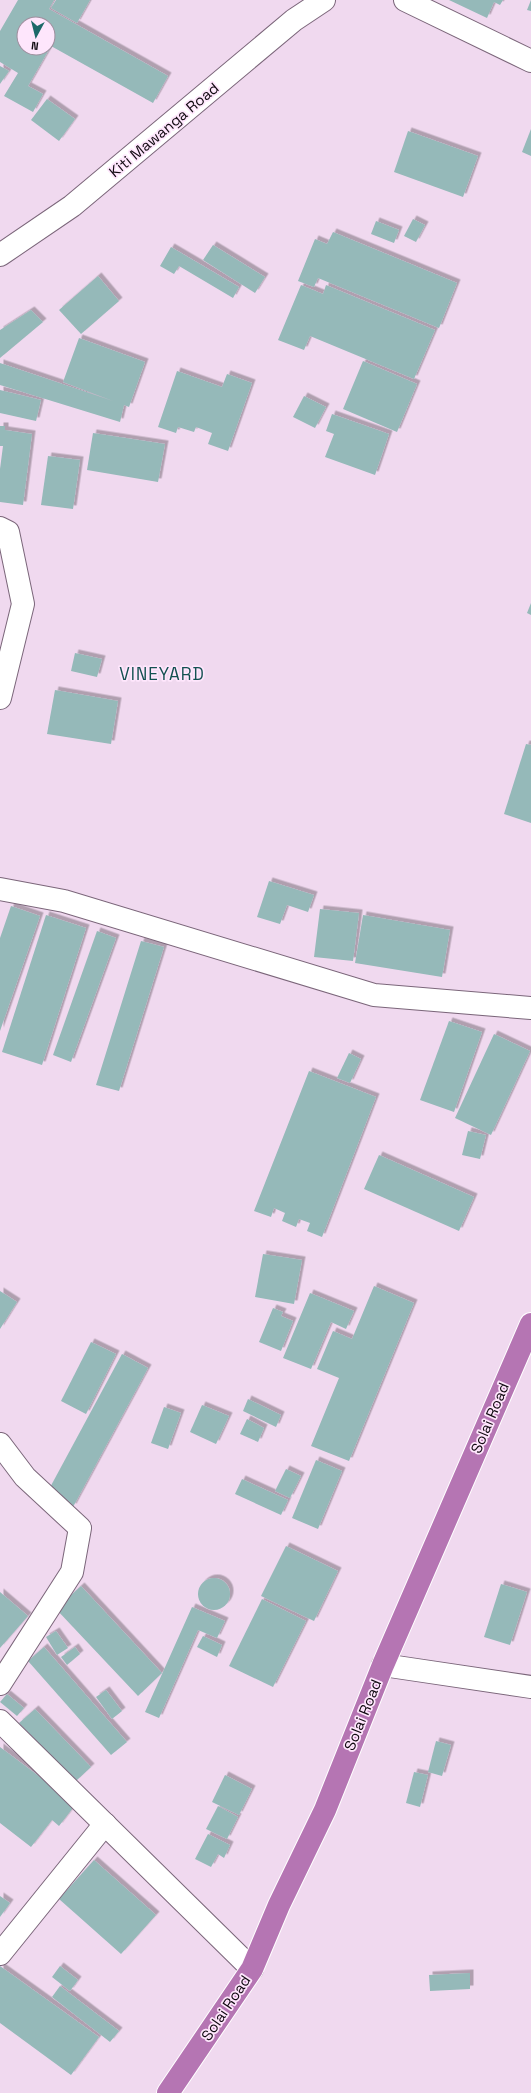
<svg xmlns="http://www.w3.org/2000/svg" width="531" height="2093" viewBox="0 0 531 2093" font-family="'Space Grotesk',sans-serif">
<style>
.building{fill:#95b9b9;fill-rule:evenodd;filter:url(#shadow)}
.lines{fill:none;stroke-linecap:round;stroke-linejoin:round}
.street-casing{stroke:#7b667a;stroke-width:24}
.highway-casing{stroke:#fff;stroke-width:24}
.street{stroke:#fff;stroke-width:22}
.highway{stroke:#b575b3;stroke-width:22}
.labels{text-anchor:middle;stroke-width:3.5;stroke-linejoin:round;paint-order:stroke}
.street-label{font-size:15px;fill:#100910;stroke:#fee6fc}
.quarter-label{font-size:17px;letter-spacing:1px;fill:#125050;stroke:#fee6fc}
</style>
<defs>
<filter id="shadow"><feDropShadow dx="3.5" dy="-3.5" stdDeviation="0" flood-color="#0004"/></filter>
</defs>
<rect width="100%" height="100%" fill="#f0d9ef"/>
<g class="building">
<path d="M18,0H54L49,9L168,76L153,103L51,46L28,86L43,94L33,112L4,96L18,73L0,62V31ZM24,24H48V48H24Z"/>
<path d="M56,0H90L77,23L51,8Z"/>
<path d="M449,0H503L500,5L494,2L487,18Z"/>
<path d="M531,0V11L527,10Z"/>
<path d="M0,66L9,71L0,84Z"/>
<path d="M47,99L75,119L59,141L31,120Z"/>
<path d="M531,129V156L522,152Z"/>
<path d="M408,131L478,156L463,197L394,172Z"/>
<path d="M413,219L425,225L416,242L404,236Z"/>
<path d="M376,221L399,230L394,243L371,234Z"/>
<path d="M333,232L457,283L439,328L318,278L314,287L298,281L315,239L327,244Z"/>
<path d="M213,245L265,277L255,293L203,260Z"/>
<path d="M171,247L239,287L233,298L179,266L174,274L160,266Z"/>
<path d="M98,276L119,301L81,334L59,310Z"/>
<path d="M301,285L323,294L326,285L435,330L414,379L310,336L304,350L278,340Z"/>
<path d="M31,310L43,322L0,358V330Z"/>
<path d="M79,338L145,362L129,407L124,405L120,422L0,385V363L113,401L63,382Z"/>
<path d="M363,361L417,384L397,432L343,409Z"/>
<path d="M177,371L222,387L227,374L252,383L228,451L208,444L212,433L196,427L194,432L178,427L176,433L158,427Z"/>
<path d="M0,390L41,400L36,421L0,413Z"/>
<path d="M304,396L326,407L315,428L293,417Z"/>
<path d="M332,414L389,434L375,475L325,457L334,434L326,431Z"/>
<path d="M0,426H5V430L32,434L23,505L0,502V469L3,446H0Z"/>
<path d="M93,433L165,444L158,482L87,470Z"/>
<path d="M48,456L80,460L73,509L41,505Z"/>
<path d="M531,603V615L527,613Z"/>
<path d="M75,653L102,659L97,677L71,671Z"/>
<path d="M55,690L118,701L111,744L47,734Z"/>
<path d="M526,744L531,745V823L504,814Z"/>
<path d="M269,881L314,895L308,912L287,905L280,924L257,917Z"/>
<path d="M11,906L40,916L0,1031V938Z"/>
<path d="M320,909L359,913L353,961L314,957Z"/>
<path d="M46,915L86,928L42,1065L2,1052Z"/>
<path d="M363,915L450,930L442,977L355,963Z"/>
<path d="M97,931L116,938L71,1062L53,1055Z"/>
<path d="M141,941L164,947L119,1091L96,1085Z"/>
<path d="M449,1021L482,1032L454,1112L420,1100Z"/>
<path d="M494,1034L530,1051L491,1135L455,1118Z"/>
<path d="M349,1053L361,1059L350,1083L337,1078Z"/>
<path d="M309,1071L376,1097L322,1237L307,1231L310,1223L299,1219L296,1227L282,1221L285,1213L274,1208L271,1217L254,1211Z"/>
<path d="M468,1131L486,1135L480,1159L462,1155Z"/>
<path d="M379,1155L474,1197L459,1231L364,1189Z"/>
<path d="M263,1254L302,1260L294,1304L255,1297Z"/>
<path d="M374,1286L414,1303L349,1461L311,1446L339,1378L317,1369L333,1331L352,1339Z"/>
<path d="M0,1291L17,1302L0,1329Z"/>
<path d="M310,1293L354,1311L346,1329L331,1322L311,1369L283,1358Z"/>
<path d="M273,1308L283,1312L281,1316L293,1321L281,1351L259,1342Z"/>
<path d="M91,1342L116,1354L86,1414L61,1401Z"/>
<path d="M122,1354L148,1368L73,1507L47,1493Z"/>
<path d="M248,1399L281,1415L276,1427L243,1411Z"/>
<path d="M202,1405L229,1416L216,1444L190,1432Z"/>
<path d="M164,1407L181,1413L168,1449L151,1443Z"/>
<path d="M247,1419L264,1428L258,1442L240,1434Z"/>
<path d="M316,1460L342,1471L318,1529L292,1518Z"/>
<path d="M286,1469L301,1476L290,1498L275,1491Z"/>
<path d="M242,1479L288,1500L281,1515L235,1494Z"/>
<path d="M286,1546L338,1571L314,1621L261,1596Z"/>
<circle cx="214" cy="1594" r="16"/>
<path d="M501,1584L527,1592L510,1645L484,1637Z"/>
<path d="M81,1586L162,1673L138,1696L56,1609Z"/>
<path d="M0,1592L28,1616L0,1648Z"/>
<path d="M262,1599L306,1621L273,1687L229,1666Z"/>
<path d="M192,1607L225,1621L217,1638L198,1630L159,1718L145,1712Z"/>
<path d="M56,1631L68,1648L57,1655L46,1637Z"/>
<path d="M203,1636L222,1645L217,1657L197,1647Z"/>
<path d="M44,1647L127,1742L111,1755L28,1661Z"/>
<path d="M75,1647L80,1654L67,1665L61,1657Z"/>
<path d="M106,1690L122,1711L112,1719L96,1697Z"/>
<path d="M7,1694L24,1708L17,1716L0,1702Z"/>
<path d="M35,1709L91,1767L76,1781L19,1723Z"/>
<path d="M436,1741L451,1745L442,1776L428,1772Z"/>
<path d="M0,1747L76,1804L59,1826L52,1820L31,1847L0,1823Z"/>
<path d="M414,1772L428,1775L420,1807L406,1803Z"/>
<path d="M225,1775L252,1789L239,1815L212,1802Z"/>
<path d="M218,1806L238,1817L227,1839L206,1829Z"/>
<path d="M208,1834L230,1845L224,1858L218,1854L211,1867L195,1859Z"/>
<path d="M94,1860L156,1915L121,1954L59,1899Z"/>
<path d="M0,1896L10,1903L0,1917Z"/>
<path d="M0,1966L99,2037L71,2075L0,2023Z"/>
<path d="M60,1966L78,1980L70,1991L52,1977Z"/>
<path d="M470,1973V1989L430,1991L429,1975Z"/>
<path d="M60,1986L119,2031L110,2042L52,1997Z"/>
</g>
<g class="lines">
<g class="street-casing">
<g id="street">
<path d="M405,0L531,61"/>
<path d="M0,255L72,206L294,20L324,0"/>
<path d="M0,528L8,532L23,604L0,698"/>
<path d="M0,889L64,901L374,995L531,1008"/>
<path d="M0,1444L25,1477L80,1528L72,1572L0,1684"/>
<path d="M383,1665L531,1687"/>
<path d="M0,1721L252,1969"/>
<path d="M0,1954L105,1824"/>
</g>
</g>
<g class="highway-casing">
<path id="highway" d="M168,2093L252,1969L279,1905L325,1810L383,1665L531,1324"/>
</g>
<use href="#street" class="street"/>
<use href="#highway" class="highway"/>
</g>
<g class="labels">
<g class="street-label">
<text transform="translate(164 130) rotate(-40)" y="5">Kiti Mawanga Road</text>
<text transform="translate(490 1418) rotate(-67)" y="5">Solai Road</text>
<text transform="translate(363 1715) rotate(-68)" y="5">Solai Road</text>
<text transform="translate(226 2008) rotate(-56)" y="5">Solai Road</text>
</g>
<g class="quarter-label">
<text x="162" y="680">VINEYARD</text>
</g>
</g>
<g transform="translate(36 36) rotate(187)"><circle r="19" fill="#fee6fc" stroke="#9f8e9e"/>
<path d="M0-3L7 15L0 10L-7 15Z" fill="#1c6969"/>
<text y="-6" font-size="11" font-weight="bold" text-anchor="middle" fill="#100910">N</text>
</g>
</svg>
